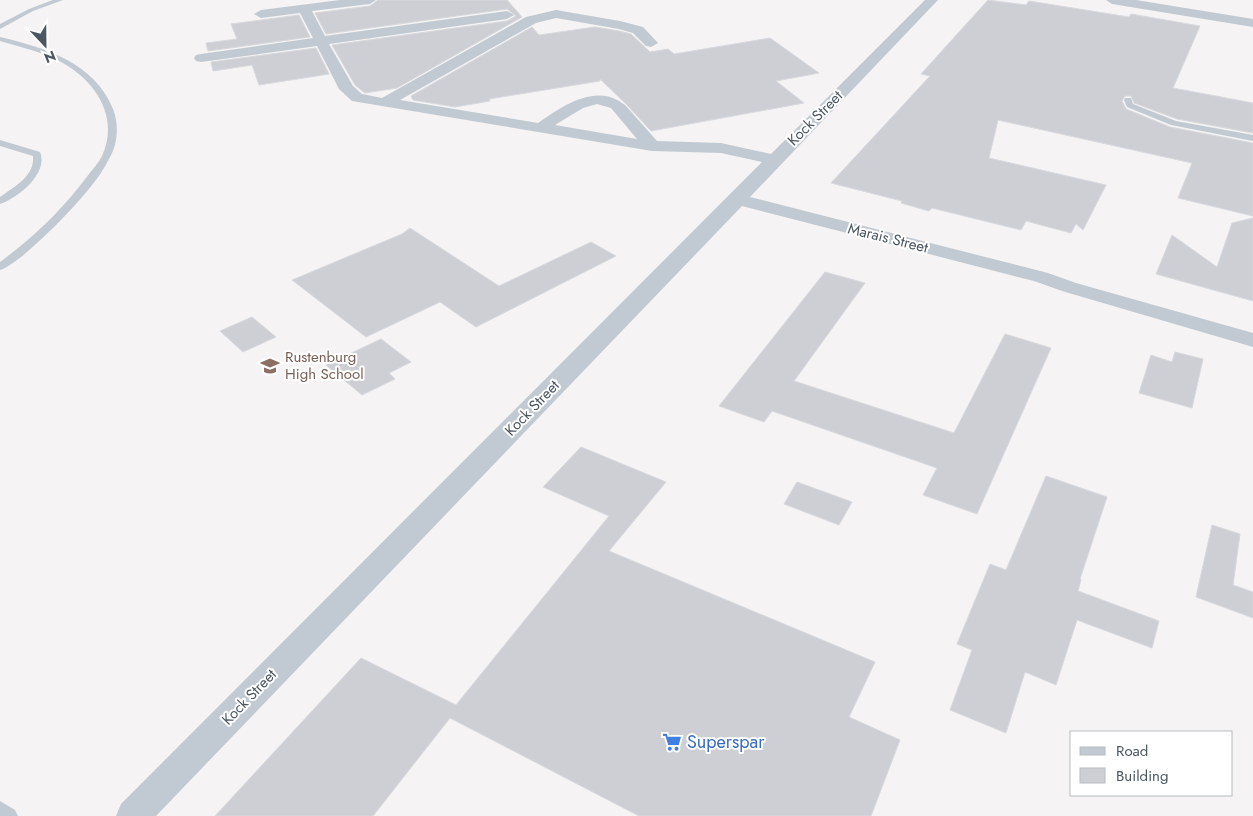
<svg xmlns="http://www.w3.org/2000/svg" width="1253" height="816" viewBox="0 0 1253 816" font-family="Jost,sans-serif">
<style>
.building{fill:#cdcfd5;stroke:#d7d9de}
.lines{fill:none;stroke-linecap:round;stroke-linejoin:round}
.service{fill:#c1cad2;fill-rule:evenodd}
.minor{fill:#c1cad2;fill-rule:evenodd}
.labels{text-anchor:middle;stroke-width:4;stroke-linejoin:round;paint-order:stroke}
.street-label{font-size:15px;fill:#4a5661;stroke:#fff}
.education-label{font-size:15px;fill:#785e54;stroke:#fff;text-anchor:start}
.near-shop-label{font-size:18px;fill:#366cbe;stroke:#fff;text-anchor:start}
</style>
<rect width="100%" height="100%" fill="#f5f3f3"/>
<g class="building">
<path d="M378,0H507L522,17L397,88L365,93L355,85L332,45L507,21L516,16L507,9L326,34L315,13L370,6Z"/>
<path d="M988,0L1026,5L1029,1L1129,17L1131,14L1200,26L1173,88L1253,103V133L1177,119L1134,103L1131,96H1125L1122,101L1126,109L1170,127L1253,143V216L1178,198L1192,163L998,120L989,158L1106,185L1083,230L1076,224L1071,233L1026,221L1021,230L932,208L929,211L901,203L902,201L831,183L930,76L921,74Z"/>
<path d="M299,15L310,37L208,51L206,43L237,39L231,24Z"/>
<path d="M532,27L539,35L595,27L619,31L631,34L650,52L668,49L674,54L770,38L819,73L776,81L804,103L651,131L627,105L600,79V81L489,99L490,101L455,107L413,100L411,96Z"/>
<path d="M316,48L329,74L259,85L252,65L213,71L211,62Z"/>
<path d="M1253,218V301L1156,274L1172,235L1217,267L1232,223Z"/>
<path d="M410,228L499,286L591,242L616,256L476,327L440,302L366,337L292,280L402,234Z"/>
<path d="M825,272L865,283L794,381L954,433L1005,334L1051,348L977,514L923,495L937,468L772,411L764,422L719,406Z"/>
<path d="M252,317L276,337L243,352L220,331Z"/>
<path d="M381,339L411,362L389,373L395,379L362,395L326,365Z"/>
<path d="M1175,352L1203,359L1192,408L1139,393L1151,355L1172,362Z"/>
<path d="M581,447L666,482L609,551L875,662L849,717L900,740L871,816H639L450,718L373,816H215L361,658L456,705L609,516L543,487Z"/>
<path d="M1046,476L1107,497L1080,579L1081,580L1078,591L1159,621L1152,648L1077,620L1056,685L1025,672L1006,733L950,710L972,650L957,644L990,564L1006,570Z"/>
<path d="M797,482L852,502L839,525L784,504Z"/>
<path d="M1212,525L1240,534L1233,585L1253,592V618L1196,597Z"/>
</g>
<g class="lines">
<g class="service">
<path d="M53,0H63L33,11L0,29V24L29,9Z"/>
<path d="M0,37C45,48 94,62 113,109C119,124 118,143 110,157C99,180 79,201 61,220C49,232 15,266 0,270V262C34,237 64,208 89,174C93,169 99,162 102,156C120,117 95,80 61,62C42,52 21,47 0,41Z"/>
<path d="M1125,98H1131L1133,104L1176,121L1253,135V141L1171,125L1127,107L1124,100Z"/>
<path d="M0,140L40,152C49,173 18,198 0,204V197C15,186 35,176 33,156L0,146Z"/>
<path d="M0,801L15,810L18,816H0Z"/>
</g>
<g class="minor">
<path d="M340,0H376L370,4L312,11L325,36L507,11L514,15L507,19L329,44L353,86L362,94L382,98L526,17L556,10L620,21L643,27L658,43L651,47L646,46L633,33L619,29L556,18L536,23L400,100L538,123C562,106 598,81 626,106L657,141L721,143L771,154L925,0H938L750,197L1048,273L1076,283L1253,333V347L1062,291L1034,281L742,206L156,816H116L121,804L762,162L721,153L652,151L352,101L339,89L317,46L201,62L196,61L194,58L196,55L201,54L313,38L300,13L261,18L254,14L261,10ZM597,104L611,108L637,139L555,125L583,108Z"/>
<path d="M1106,0H1136L1253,19V27L1112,4Z"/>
</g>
</g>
<defs>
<g id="university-bare" transform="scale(1.5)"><path d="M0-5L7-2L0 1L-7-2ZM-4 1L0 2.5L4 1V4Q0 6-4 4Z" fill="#8d6e63" stroke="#fff" stroke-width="2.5" paint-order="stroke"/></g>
<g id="supermarket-bare" transform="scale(1.5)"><path d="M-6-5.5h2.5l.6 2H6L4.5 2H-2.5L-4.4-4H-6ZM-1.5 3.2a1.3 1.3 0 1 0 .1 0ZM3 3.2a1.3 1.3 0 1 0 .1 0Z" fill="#3f7fe0" stroke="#fff" stroke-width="2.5" paint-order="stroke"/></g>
</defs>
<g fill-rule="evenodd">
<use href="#university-bare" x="270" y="366"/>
<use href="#supermarket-bare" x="672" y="742"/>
</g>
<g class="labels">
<g class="street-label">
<text transform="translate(815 118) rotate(-45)" y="5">Kock Street</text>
<text transform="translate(888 238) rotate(14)" y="5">Marais Street</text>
<text transform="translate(532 408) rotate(-46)" y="5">Kock Street</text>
<text transform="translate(249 697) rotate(-46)" y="5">Kock Street</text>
</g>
<g class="education-label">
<text x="285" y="362">Rustenburg<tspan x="285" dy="17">High School</tspan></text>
</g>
<g class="near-shop-label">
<text x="687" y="748">Superspar</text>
</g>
</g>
<rect x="1070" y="731" width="162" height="65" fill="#ffffff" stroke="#b7bbc0"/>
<rect x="1080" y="747" width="25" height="8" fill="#c1cad2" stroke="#b7bbc0"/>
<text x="1116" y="756" font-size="15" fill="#4a5661">Road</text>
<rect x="1080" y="768" width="25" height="15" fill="#cdcfd5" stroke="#b7bbc0"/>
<text x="1116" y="781" font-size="15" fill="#4a5661">Building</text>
<g transform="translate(45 45) rotate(158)" stroke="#ffffff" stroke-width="4" paint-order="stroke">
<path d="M0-4L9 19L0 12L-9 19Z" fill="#4a5661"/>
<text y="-8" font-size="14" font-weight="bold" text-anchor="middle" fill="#4a5661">N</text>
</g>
</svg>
